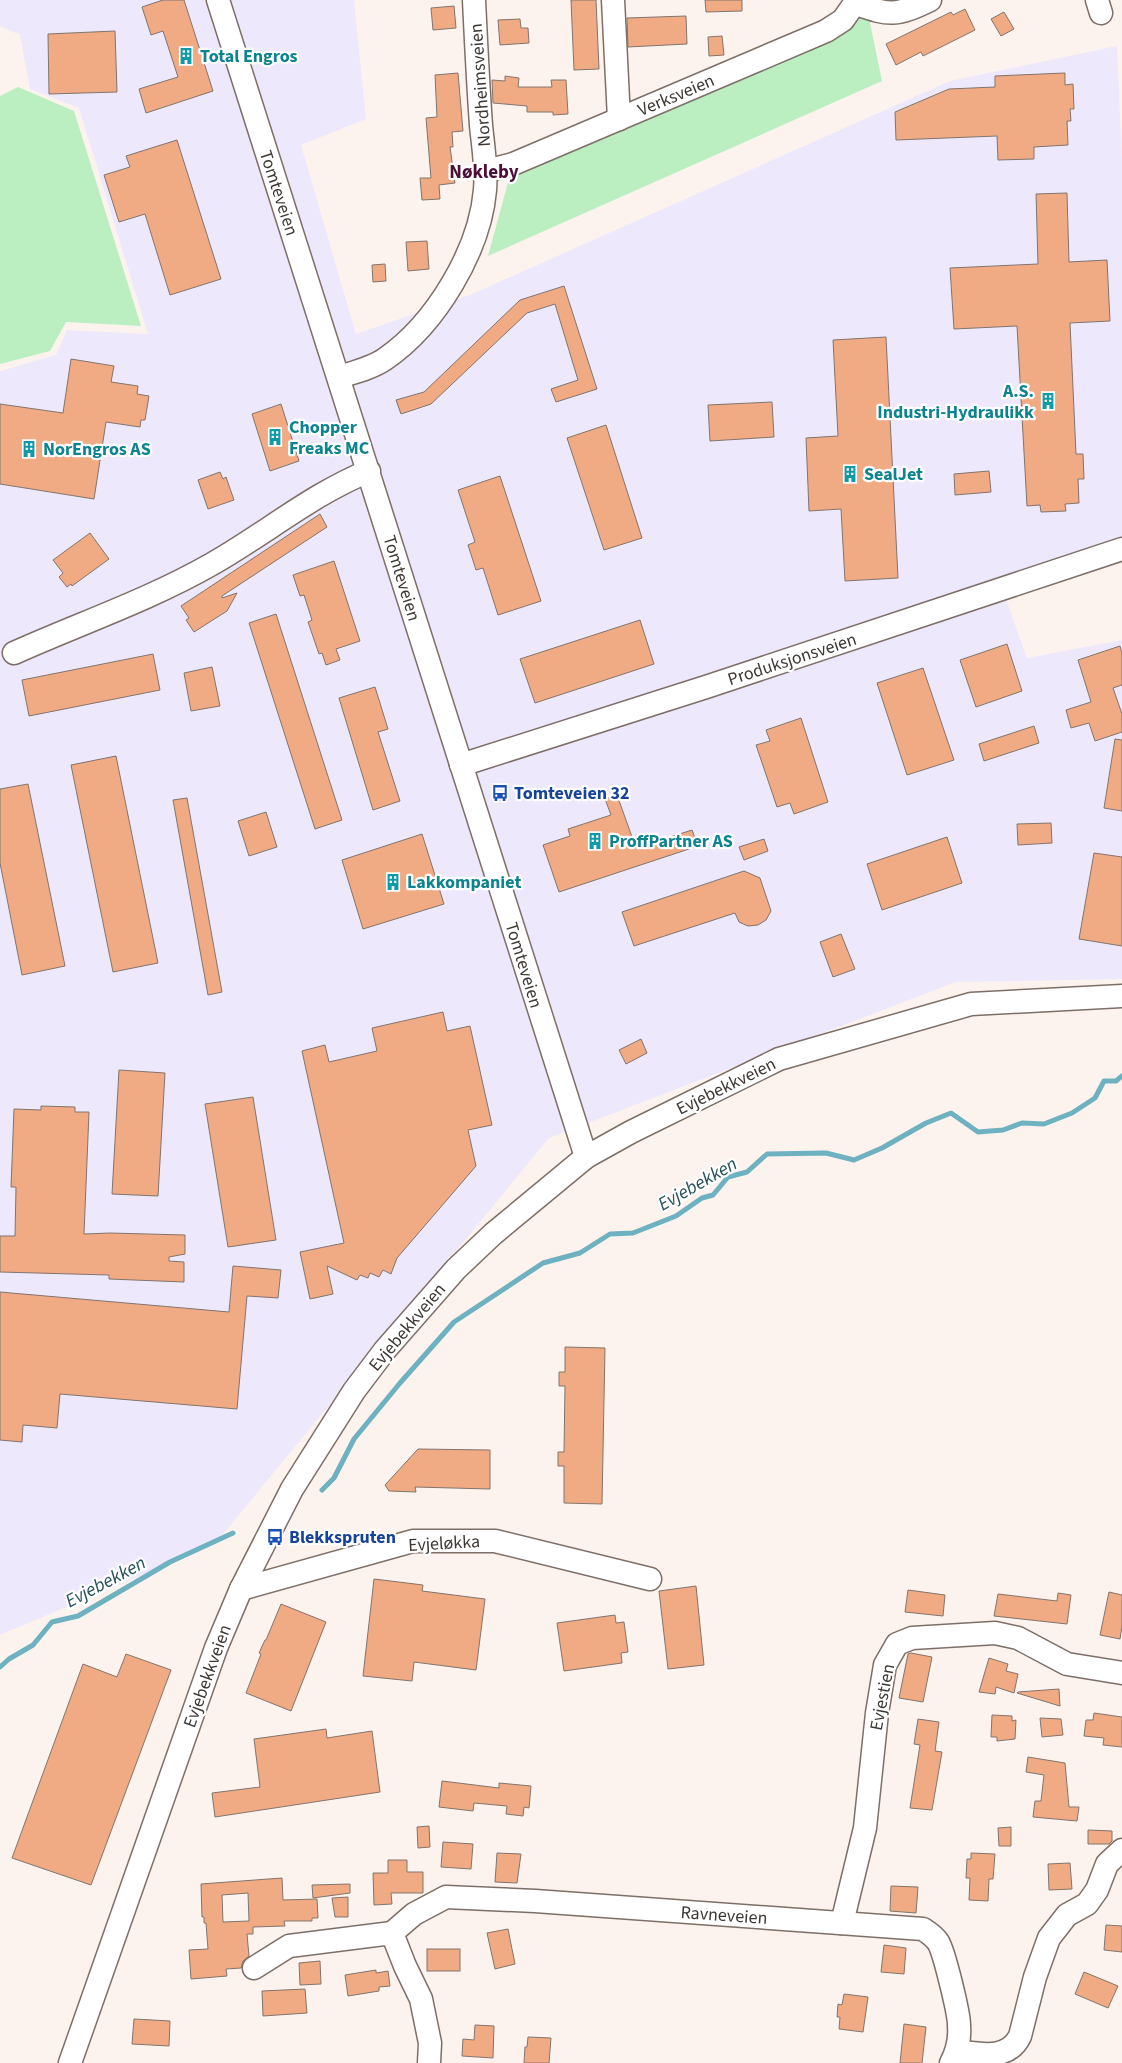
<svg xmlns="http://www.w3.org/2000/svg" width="1122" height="2063" viewBox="0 0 1122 2063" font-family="'Source Sans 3',sans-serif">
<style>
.industrial{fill:#eee8fd}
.green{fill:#bbeec1}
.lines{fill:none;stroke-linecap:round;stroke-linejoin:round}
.stream{stroke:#6eb1c0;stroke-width:5}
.building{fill:#f0ab84;stroke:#82746c;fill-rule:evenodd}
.minor-casing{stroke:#7d6f67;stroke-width:25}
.minor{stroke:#fff;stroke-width:22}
.labels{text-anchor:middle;stroke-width:4.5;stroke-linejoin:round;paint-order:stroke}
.culture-label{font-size:18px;font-weight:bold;fill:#0d838f;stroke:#fff;text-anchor:start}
.street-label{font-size:18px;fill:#3d3734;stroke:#fff}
.transit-label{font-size:18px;font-weight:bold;fill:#164399;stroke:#fff;text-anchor:start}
.neighbourhood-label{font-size:19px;font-weight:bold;fill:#4c1038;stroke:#fff}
.water-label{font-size:19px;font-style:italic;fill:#25515b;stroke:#fff}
</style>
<rect width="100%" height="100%" fill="#fdf3ee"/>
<path class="industrial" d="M0,0H354L366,119L301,145L356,334L472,294L950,81L1117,46L1122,159V558L998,577L1027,658L1122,640V979L956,982L549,1138L215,1544L0,1635V371L56,355L67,330L148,334L79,108L30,89L20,35L0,26Z"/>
<g class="green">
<path d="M856,4L869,18L882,81L488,256L513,164L826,31Z"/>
<path d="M18,87L74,111L141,326L66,322L50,351L0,364V96Z"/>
</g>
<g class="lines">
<g class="stream">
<path d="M322,1490L334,1478L354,1439L400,1383L454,1322L543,1263L580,1253L610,1234L633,1233L676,1216L702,1198L713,1195L728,1177L747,1172L767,1154L826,1153L854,1160L882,1148L926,1123L951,1113L978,1132L1003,1130L1022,1123L1044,1124L1072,1113L1095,1098L1104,1081H1116L1122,1076"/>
<path d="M0,1667L9,1659L33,1645L52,1622L78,1616L170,1562L233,1533"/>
</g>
</g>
<g class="building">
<path d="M163,0H184L213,91L146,113L139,89L178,77L163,31L151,35L142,7Z"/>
<path d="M571,0H596L599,69L574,70Z"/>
<path d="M705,0H742V11L706,12Z"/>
<path d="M454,6L456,28L433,30L431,8Z"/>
<path d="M965,9L975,30L923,56L921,52L896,65L886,44L951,12L953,15Z"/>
<path d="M1004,12L1014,29L1001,36L991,19Z"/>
<path d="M686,16L687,44L628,47L627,18Z"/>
<path d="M520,19L521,28H528L529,43L500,45L498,20Z"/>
<path d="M115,31L117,92L49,94L48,34Z"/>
<path d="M722,36L724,55L709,56L708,37Z"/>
<path d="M458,73L463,131L452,132L453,147H450L455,183L439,185L440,199L422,200L420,178H431L426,118L437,117L435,75Z"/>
<path d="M1065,73V85L1073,84L1074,109H1070L1071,121H1067L1068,145L1034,147V159L998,160L997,136L896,140L895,112L949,89L995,87V76Z"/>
<path d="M505,76L519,78L518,87H552L551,80H566L568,114L553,115V112H527V106L493,103L492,80L505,81Z"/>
<path d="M177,140L221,279L170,295L145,214L119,222L104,175L130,167L126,156Z"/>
<path d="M1067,193L1069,262L1107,260L1110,321L1070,323L1076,454H1083L1084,479H1078L1079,503L1065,504L1066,511L1041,512L1040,505L1027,506L1017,326L954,329L950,268L1038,264L1036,194Z"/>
<path d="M427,241L429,269L408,271L406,242Z"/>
<path d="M385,264L386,281L373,282L372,265Z"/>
<path d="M564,286L597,389L556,402L551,389L578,380L555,304L527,313L431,404L401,414L396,400L424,392L520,300Z"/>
<path d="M886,337L898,578L845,581L841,509L809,511L806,438L838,436L833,340Z"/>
<path d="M71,359L114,366L111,382L138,386L137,394L149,396L145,420H141L140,427L106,422L94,499L0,484V404L63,413Z"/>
<path d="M772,402L774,437L710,441L708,405Z"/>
<path d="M281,404L299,461L270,471L252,414Z"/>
<path d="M606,425L642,538L604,550L567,438Z"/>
<path d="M989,471L991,492L955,495L954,474Z"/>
<path d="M220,472L223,479L226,477L234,500L208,509L198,480Z"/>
<path d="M500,476L541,601L498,615L483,568L476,570L468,545L475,542L458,490Z"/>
<path d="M320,514L327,527L222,596V598L237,593L227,611L194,632L186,620L189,618L181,606Z"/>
<path d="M90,533L109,559L72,586L71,584L67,587L59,577L63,573L53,560Z"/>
<path d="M334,561L360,641L336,649L340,660L326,665L322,653L319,654L308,622L312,620L304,595L300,596L293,575Z"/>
<path d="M276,614L342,820L315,829L249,623Z"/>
<path d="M640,620L654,664L535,703L520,659Z"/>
<path d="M1007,644L1022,691L976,707L960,660Z"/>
<path d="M1120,646L1122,653V685L1113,688L1122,714V732L1095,741L1089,723L1071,728L1066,710L1091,702L1078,660Z"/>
<path d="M153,654L160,690L29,716L22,680Z"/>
<path d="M212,667L220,706L191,711L184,673Z"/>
<path d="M923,668L954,760L907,775L877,683Z"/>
<path d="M375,687L388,729L378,732L400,801L373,810L339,698Z"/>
<path d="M801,718L828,802L794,814L790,803L777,807L756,745L770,741L766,730Z"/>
<path d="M1034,726L1039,743L984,761L979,744Z"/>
<path d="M1115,739L1122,740V811L1104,808Z"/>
<path d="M116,756L158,963L113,972L71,765Z"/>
<path d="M28,784L65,966L22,975L0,863V789Z"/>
<path d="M617,795L636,848L692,830L698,846L559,892L543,845L570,836L568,829L611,815L605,799Z"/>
<path d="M187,798L222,992L208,995L173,800Z"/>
<path d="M266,812L277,847L249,856L238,821Z"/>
<path d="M1051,823L1052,843L1018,845L1017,824Z"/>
<path d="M422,834L444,904L363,929L342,860Z"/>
<path d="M947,837L962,883L882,910L867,864Z"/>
<path d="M764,839L768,851L744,860L739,847Z"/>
<path d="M1094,853L1122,857V946L1079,939Z"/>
<path d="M744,871L760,878L771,911L766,920L758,925L748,926L739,922L735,913L634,946L622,912Z"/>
<path d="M841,934L855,969L833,977L820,942Z"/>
<path d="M443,1012L447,1031L470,1026L492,1125L468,1130L476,1166L397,1258L391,1274L383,1270L379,1277L370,1273L368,1278L360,1275L357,1280L327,1266L333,1294L310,1299L300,1252L344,1243L302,1051L325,1045L329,1062L377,1051L372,1028Z"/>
<path d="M641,1039L647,1053L626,1064L619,1050Z"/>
<path d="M119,1070L165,1073L158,1196L112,1194Z"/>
<path d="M253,1097L276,1240L228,1247L205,1104Z"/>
<path d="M41,1106L75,1107V1112H89L84,1234L110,1233L185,1235V1254L169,1257V1261L184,1262V1282L109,1279V1275L0,1272V1236H15L16,1187H11L14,1109L41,1110Z"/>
<path d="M233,1266L281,1270L278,1298L247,1296L237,1409L60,1394L57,1428L23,1425L22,1442L0,1440V1292L229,1312Z"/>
<path d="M565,1347L605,1348L602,1504L564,1503V1466H558V1452H564L565,1386H559V1372H565Z"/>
<path d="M418,1449L490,1450V1489L415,1487L416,1492L389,1491L385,1485Z"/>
<path d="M374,1579L423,1585L422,1591L485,1599L476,1670L414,1662L412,1681L363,1676Z"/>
<path d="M696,1586L704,1665L668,1669L659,1591Z"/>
<path d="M908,1590L945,1595L943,1616L905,1612Z"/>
<path d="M1109,1592L1122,1595V1626L1120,1639L1100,1635Z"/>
<path d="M1058,1593L1071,1595L1067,1624L994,1616L998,1594L1057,1601Z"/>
<path d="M281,1604L326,1622L291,1711L246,1693L261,1654L259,1653L265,1640H266Z"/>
<path d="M615,1615L616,1623L624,1622L628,1652L621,1653L622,1663L564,1671L557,1623Z"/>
<path d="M911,1653L932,1657L923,1702L899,1698L908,1654Z"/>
<path d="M126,1654L171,1670L91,1885L12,1858L83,1664L117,1677Z"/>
<path d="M989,1658L1008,1664L1006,1671L1018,1674L1014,1693L996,1687L995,1694L979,1692Z"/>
<path d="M1059,1689L1060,1706L1017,1693L1018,1692Z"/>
<path d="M1094,1713L1122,1717V1747L1103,1745L1104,1738L1084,1736L1086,1720H1093Z"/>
<path d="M992,1715L1012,1716V1721L1016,1720L1015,1739L997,1741V1737H991Z"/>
<path d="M1040,1718L1061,1719L1063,1735L1042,1737Z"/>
<path d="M918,1719L939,1722L935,1751L942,1752L932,1810L910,1808L920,1745L914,1744Z"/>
<path d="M326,1729L327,1738L372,1731L380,1792L215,1817L212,1793L260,1787L254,1739Z"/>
<path d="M1028,1757L1065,1763L1069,1807H1079L1077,1821L1033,1817L1035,1801H1041L1044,1775L1026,1772Z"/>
<path d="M442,1781L499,1788V1783L531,1786L529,1808L524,1807L523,1816L506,1814L507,1806L474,1803L473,1811L439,1807Z"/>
<path d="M429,1826L430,1847L418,1848L417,1827Z"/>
<path d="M1011,1827V1846H999L998,1828Z"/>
<path d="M1088,1830L1112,1831V1841L1109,1844H1088Z"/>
<path d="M443,1842L473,1844L471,1869L441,1867Z"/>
<path d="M497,1853L521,1854L517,1883L495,1882Z"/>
<path d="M971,1853L995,1854L993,1879H989L988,1901L969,1900L970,1878H966L967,1859H971Z"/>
<path d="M388,1860H407V1872H423V1893H391L392,1904L374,1905L373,1873H388Z"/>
<path d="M1070,1863L1072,1889L1049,1890L1048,1864Z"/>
<path d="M282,1878L283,1900L317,1899L318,1918H312V1921H284L285,1926L253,1927V1934H247L249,1956L243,1961L241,1968L226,1969L227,1976L191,1979L189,1950L208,1949L206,1923H204V1917H202L201,1884ZM248,1893L249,1921L223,1922L222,1895Z"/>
<path d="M350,1884V1893L313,1898L312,1885Z"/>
<path d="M891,1886L918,1887L916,1913L890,1911Z"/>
<path d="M348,1897V1917H335L332,1898Z"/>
<path d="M1106,1925L1122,1926V1952L1104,1950Z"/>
<path d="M508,1929L515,1964L495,1969L487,1933Z"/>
<path d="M884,1945L906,1948L904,1974L881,1972Z"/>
<rect x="427" y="1949" width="33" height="22"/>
<path d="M320,1961L321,1984L300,1985L299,1963Z"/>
<path d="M376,1970V1973L388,1971L390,1986L379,1987V1991L348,1996L345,1975Z"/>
<path d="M1084,1972L1118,1986L1108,2008L1075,1994Z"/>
<path d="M305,1989L307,2013L263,2016L262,1991Z"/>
<path d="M844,1994L868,1997L863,2032L839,2029L840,2017H837L838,2004L842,2005Z"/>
<path d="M134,2019L170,2021L169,2046L132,2044Z"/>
<path d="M904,2024L926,2027L922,2063H900Z"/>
<path d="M475,2025L494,2026L493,2058L462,2056L463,2039L474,2040Z"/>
<path d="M528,2037L551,2038L549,2063H524L525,2047H527Z"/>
</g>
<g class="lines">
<g class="minor-casing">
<g id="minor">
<path d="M218,0L586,1157"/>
<path d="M613,0L619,119"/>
<path d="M1097,0L1101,13"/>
<path d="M856,4C890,16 897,16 930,0"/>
<path d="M486,171L513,164L826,31L843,20L857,0"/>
<path d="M339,377C355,372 372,368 385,359C436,324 480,250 485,190C487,168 483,147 481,125C478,84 476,42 474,0"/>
<path d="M14,653C81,623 149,600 212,564C265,534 312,494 369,471"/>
<path d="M461,765L706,687L1122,549"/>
<path d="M241,1589L413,1541H495L650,1579"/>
<path d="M842,1923L865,1828L877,1713L885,1665L897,1644L912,1638L995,1633L1018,1638L1067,1664L1122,1673"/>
<path d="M392,1933L414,1914L446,1897L535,1901L923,1929C929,1933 934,1936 938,1942C944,1951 959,2013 959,2025C960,2038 957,2052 951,2063"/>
<path d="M254,1968L289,1946L392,1933L405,1966L421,1999L430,2043L429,2063"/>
<path d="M957,2051C980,2054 1008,2061 1020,2036L1035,1977L1049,1938L1067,1915L1087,1904L1097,1890L1107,1864L1122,1850"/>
<path d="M70,2063L216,1648L241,1589L292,1489L354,1391L385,1350L456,1269L493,1234L586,1157L631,1132L779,1059L971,1004L1122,996"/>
</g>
</g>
<use href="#minor" class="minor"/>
</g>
<defs>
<g id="building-bare" transform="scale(1.35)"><path d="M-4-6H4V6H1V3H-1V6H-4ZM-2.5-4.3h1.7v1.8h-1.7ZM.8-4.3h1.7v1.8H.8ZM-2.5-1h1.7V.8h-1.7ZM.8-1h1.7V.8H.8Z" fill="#0f9aa8" stroke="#fff" stroke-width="2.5" paint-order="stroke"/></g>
<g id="bus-bare" transform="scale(1.35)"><path d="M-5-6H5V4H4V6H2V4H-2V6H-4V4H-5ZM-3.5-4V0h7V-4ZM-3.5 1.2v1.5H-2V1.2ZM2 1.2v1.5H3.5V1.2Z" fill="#1a4fb4" stroke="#fff" stroke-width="2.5" paint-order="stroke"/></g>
</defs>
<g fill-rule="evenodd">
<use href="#building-bare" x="186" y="56"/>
<use href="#building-bare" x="1048" y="401"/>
<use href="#building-bare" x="275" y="437"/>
<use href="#building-bare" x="29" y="449"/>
<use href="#building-bare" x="850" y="474"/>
<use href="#bus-bare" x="500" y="793"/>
<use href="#building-bare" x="595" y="841"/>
<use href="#building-bare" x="393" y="882"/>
<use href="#bus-bare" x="275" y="1537"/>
</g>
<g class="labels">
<g class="culture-label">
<text x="200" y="62">Total Engros</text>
<text x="1034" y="397" text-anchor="end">A.S.<tspan x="1034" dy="21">Industri-Hydraulikk</tspan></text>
<text x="289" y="433">Chopper<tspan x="289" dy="21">Freaks MC</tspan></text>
<text x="43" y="455">NorEngros AS</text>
<text x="864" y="480">SealJet</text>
<text x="609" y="847">ProffPartner AS</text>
<text x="407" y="888">Lakkompaniet</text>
</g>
<g class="street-label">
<text transform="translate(480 85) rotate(-94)" y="6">Nordheimsveien</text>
<text transform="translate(676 95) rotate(-23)" y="6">Verksveien</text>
<text transform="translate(279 193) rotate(72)" y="6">Tomteveien</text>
<text transform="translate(402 578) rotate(73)" y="6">Tomteveien</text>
<text transform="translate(792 659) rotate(-18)" y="6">Produksjonsveien</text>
<text transform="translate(524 965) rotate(73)" y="6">Tomteveien</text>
<text transform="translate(726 1086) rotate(-26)" y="6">Evjebekkveien</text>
<text transform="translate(407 1327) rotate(-50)" y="6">Evjebekkveien</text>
<text transform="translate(444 1543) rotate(-3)" y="6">Evjeløkka</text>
<text transform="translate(207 1676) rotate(-70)" y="6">Evjebekkveien</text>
<text transform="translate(882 1697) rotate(-79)" y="6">Evjestien</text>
<text transform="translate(724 1915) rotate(4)" y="6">Ravneveien</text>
</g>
<g class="transit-label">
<text x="514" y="799">Tomteveien 32</text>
<text x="289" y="1543">Blekkspruten</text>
</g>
<g class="neighbourhood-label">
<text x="484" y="178">Nøkleby</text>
</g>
<g class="water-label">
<text transform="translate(697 1183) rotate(-30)" y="7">Evjebekken</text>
<text transform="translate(105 1581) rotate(-28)" y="7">Evjebekken</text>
</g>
</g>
</svg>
